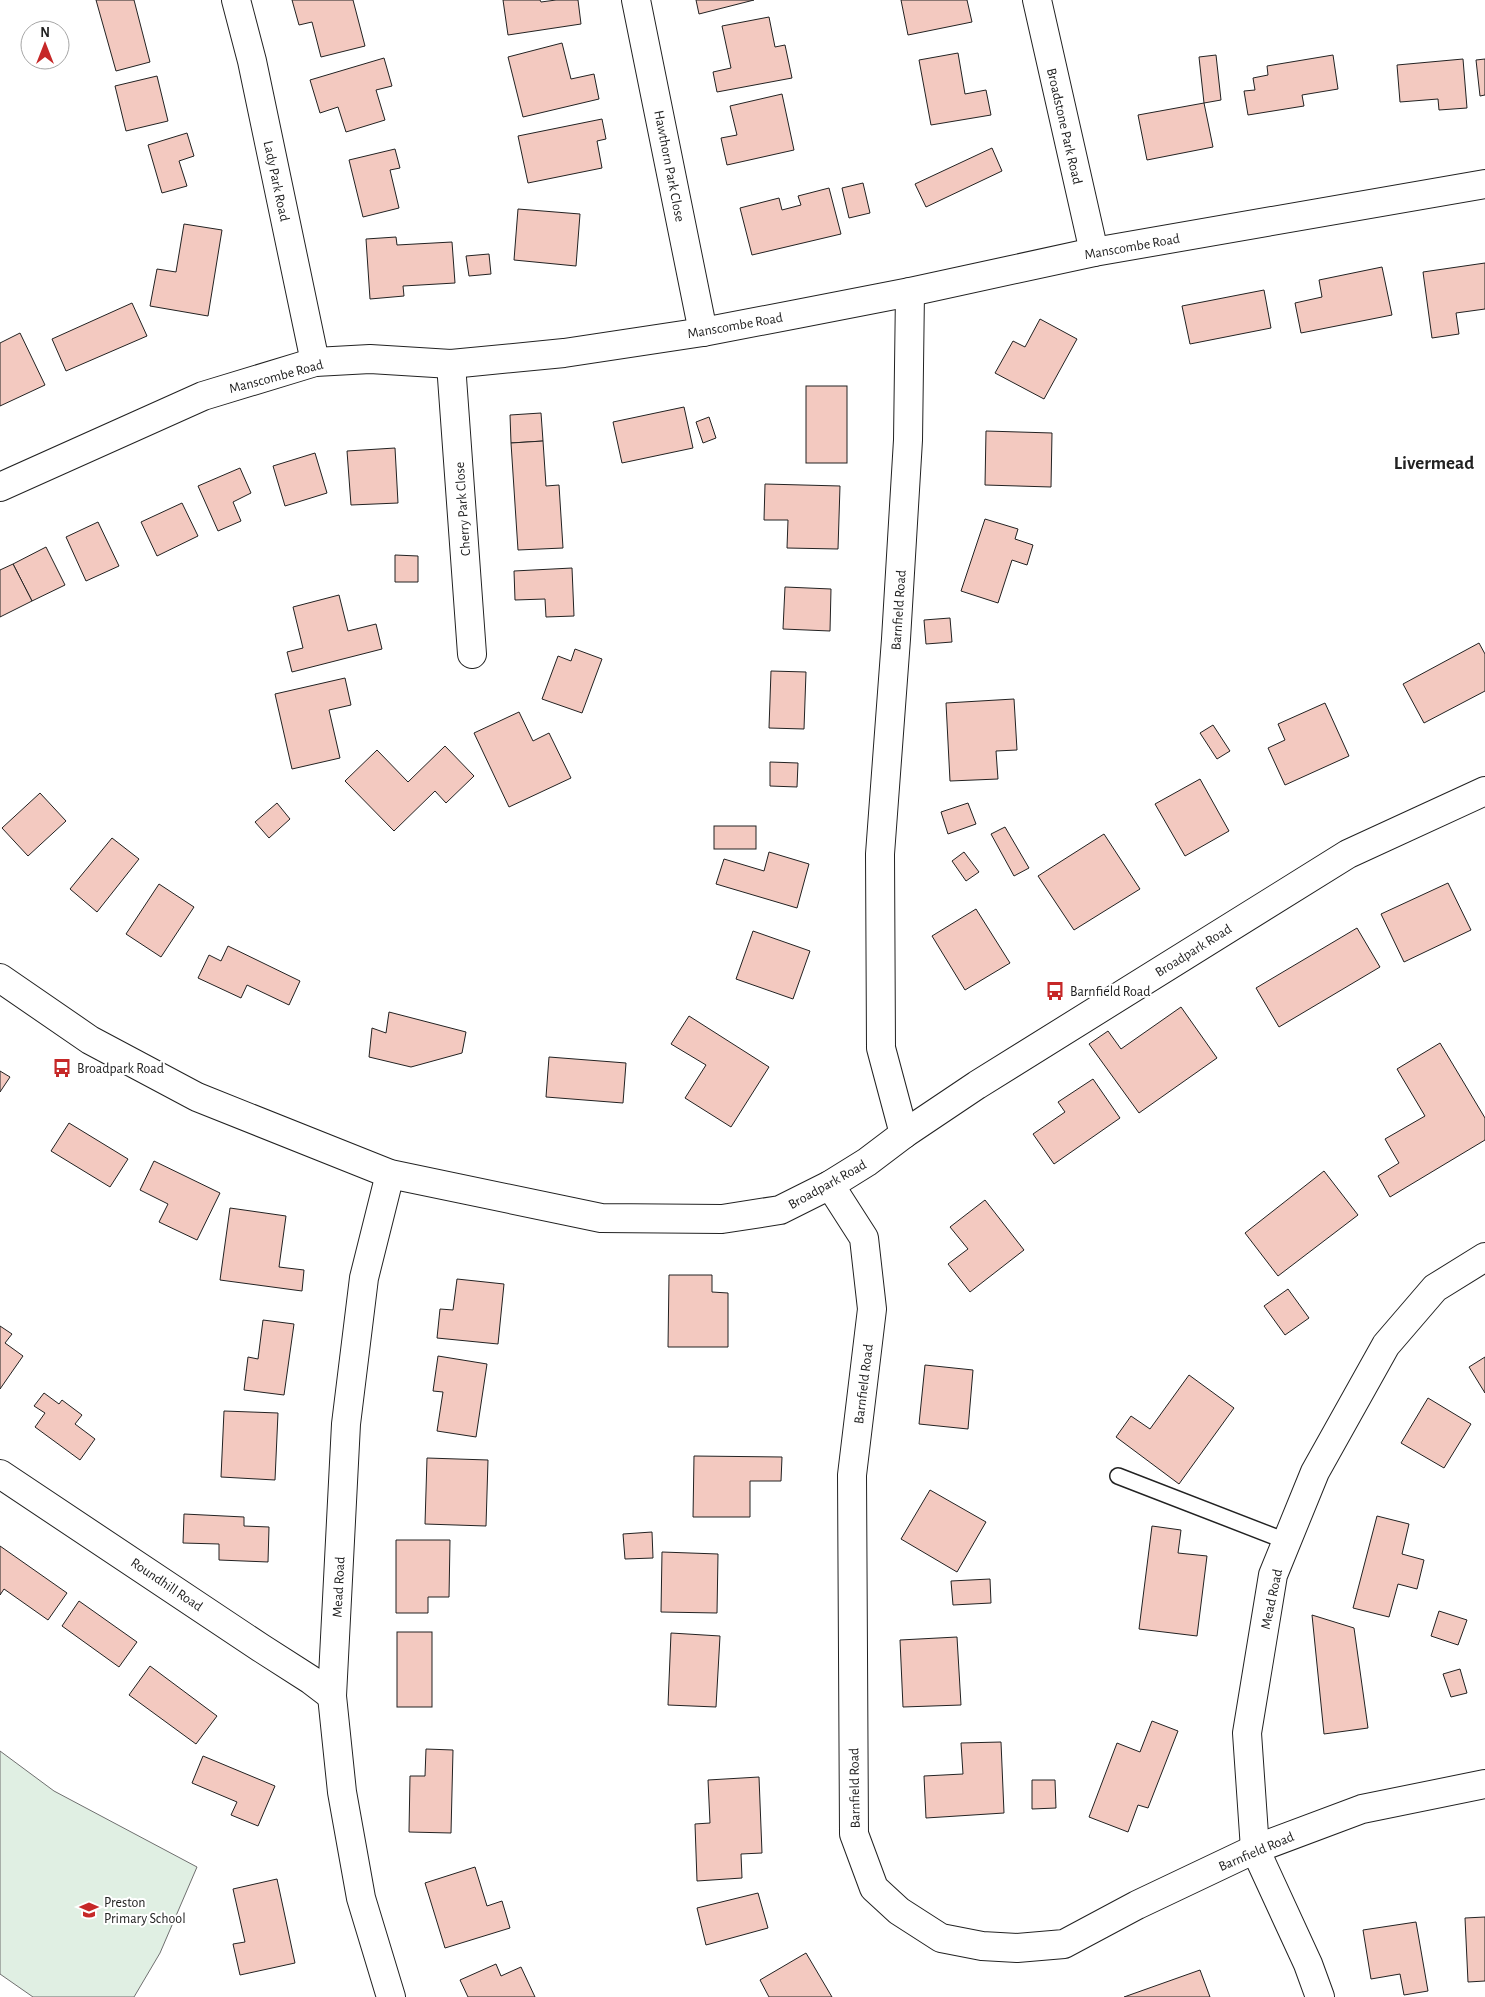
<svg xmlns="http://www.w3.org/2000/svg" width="1485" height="1997" viewBox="0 0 1485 1997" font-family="'Alegreya Sans',sans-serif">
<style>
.green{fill:#e0efe3;stroke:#6f6f6f}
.building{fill:#f3c9c0;stroke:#222}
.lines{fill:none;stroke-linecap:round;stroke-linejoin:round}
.lane-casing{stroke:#222;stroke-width:18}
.street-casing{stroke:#222;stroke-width:30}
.secondary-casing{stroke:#222;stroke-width:30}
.lane{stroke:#fff;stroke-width:15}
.street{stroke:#fff;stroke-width:28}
.secondary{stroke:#fff;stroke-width:28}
.labels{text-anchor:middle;stroke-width:4;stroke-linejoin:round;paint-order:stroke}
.street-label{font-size:14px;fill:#222;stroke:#fff}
.poi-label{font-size:14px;fill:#222;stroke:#fff;text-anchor:start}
.district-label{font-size:19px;font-weight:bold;fill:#222;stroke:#fff}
</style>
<rect width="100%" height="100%" fill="#fff"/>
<path class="green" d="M0,1751L54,1791L197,1867L160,1953L134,1997H33L0,1974Z"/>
<g class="building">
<path d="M96,0H134L150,62L116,71Z"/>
<path d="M292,0H353L365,46L321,57L312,22L299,25Z"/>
<path d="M503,0H540L541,2L556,0H578L581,24L508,35Z"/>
<path d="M696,0H754L699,14Z"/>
<path d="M901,0H967L972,22L908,35Z"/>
<path d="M769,17L775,47L785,45L792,78L717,92L713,72L731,68L722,26Z"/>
<path d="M562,43L571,79L594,74L599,99L523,117L508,57Z"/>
<path d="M958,53L965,94L986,90L991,115L931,125L919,60Z"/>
<path d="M1216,55L1221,100L1204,103L1199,57Z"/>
<path d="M1333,55L1338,89L1302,95L1304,106L1248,115L1244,91L1255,90L1253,78L1268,75L1267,66Z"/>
<path d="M384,58L392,86L376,90L385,120L346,132L338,107L320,113L310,80Z"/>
<path d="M1463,59L1467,108L1439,110L1438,99L1400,102L1397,65Z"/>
<path d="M1485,59V95L1480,96L1476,60Z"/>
<path d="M157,76L168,121L126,131L115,86Z"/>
<path d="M782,94L794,150L727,165L721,138L737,135L730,106Z"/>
<path d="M1204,103L1213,147L1147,160L1138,115Z"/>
<path d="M602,119L606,139L597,141L602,168L528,183L518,136Z"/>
<path d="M187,133L194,156L179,161L187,186L162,193L148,145Z"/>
<path d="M992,148L1002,171L926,207L915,184Z"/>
<path d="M395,149L400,168L390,170L399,208L363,217L349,160Z"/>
<path d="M863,183L870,213L849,218L842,188Z"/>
<path d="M829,188L841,234L752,255L740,208L779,198L782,210L801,205L798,196Z"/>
<path d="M518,209L580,214L576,266L514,260Z"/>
<path d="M184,224L222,230L208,316L150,306L157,269L176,272Z"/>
<path d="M396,237L397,245L452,242L455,283L403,286L404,296L370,299L366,239Z"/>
<path d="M489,254L491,274L469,276L466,256Z"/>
<path d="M1485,263V309L1456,313L1459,334L1432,338L1423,272Z"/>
<path d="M1382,267L1392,315L1301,333L1295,303L1322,297L1319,280Z"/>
<path d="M1264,290L1271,328L1190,344L1182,306Z"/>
<path d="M132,303L147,336L66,371L52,339Z"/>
<path d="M1040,319L1077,339L1044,399L995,373L1013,341L1025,347Z"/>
<path d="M20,333L45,385L0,406V343Z"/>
<rect x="806" y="386" width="41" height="77"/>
<path d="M684,407L693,448L622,463L613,422Z"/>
<path d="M541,413L543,441L511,443L510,415Z"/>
<path d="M709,417L716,438L703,443L696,422Z"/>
<path d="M986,431L1052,433L1051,487L985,485Z"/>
<path d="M543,441L546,486L559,485L563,548L518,550L511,443Z"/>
<path d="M395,448L398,503L351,505L347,451Z"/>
<path d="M315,453L327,493L285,506L273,466Z"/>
<path d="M240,468L251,493L233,502L241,521L218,531L198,486Z"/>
<path d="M765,484L840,486L838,549L787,548L788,520H764Z"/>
<path d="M182,503L198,536L157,556L141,522Z"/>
<path d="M985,519L1018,529L1015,539L1033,545L1027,565L1012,560L998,603L961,591Z"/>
<path d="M98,522L119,566L86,581L66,537Z"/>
<path d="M46,547L65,585L32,601L13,564Z"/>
<path d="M395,555L418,556V582H395Z"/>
<path d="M13,564L32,601L0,617V570Z"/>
<path d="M572,568L574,616L546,617L545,599L515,600L514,571Z"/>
<path d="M785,587L831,589L830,631L783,629Z"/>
<path d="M339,595L348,631L376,624L382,649L292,672L287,652L303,648L293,607Z"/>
<path d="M950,618L952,642L926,644L924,620Z"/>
<path d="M1479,643L1485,654V691L1424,723L1403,684Z"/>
<path d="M575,649L602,659L582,713L542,699L558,656L571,661Z"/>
<path d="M771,671L806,672L804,729L769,728Z"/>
<path d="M345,678L351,705L329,710L340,758L292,769L275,694Z"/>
<path d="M1014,699L1017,750L996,751L998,779L950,781L946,703Z"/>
<path d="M1325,703L1349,756L1285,785L1268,748L1285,740L1278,724Z"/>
<path d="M519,712L533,741L549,733L571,778L509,807L474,733Z"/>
<path d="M1213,725L1230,751L1217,759L1200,733Z"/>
<path d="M445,746L474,776L446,803L435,791L394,831L345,781L377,750L408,782Z"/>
<path d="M770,762L798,763L797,787L770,786Z"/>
<path d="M1200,779L1229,831L1185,856L1155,804Z"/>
<path d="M40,793L66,821L28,856L2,828Z"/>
<path d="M277,803L290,819L269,838L255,822Z"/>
<path d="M968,803L976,824L948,834L941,812Z"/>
<rect x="714" y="826" width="42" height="23"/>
<path d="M1005,827L1029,868L1014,876L991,834Z"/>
<path d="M1104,834L1140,889L1074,930L1038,876Z"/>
<path d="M112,838L139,859L97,912L70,889Z"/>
<path d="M769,852L809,864L797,908L716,884L724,859L764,871Z"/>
<path d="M964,852L979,872L966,881L952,861Z"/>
<path d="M1448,883L1471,930L1404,962L1381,914Z"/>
<path d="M159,884L194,907L161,957L126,934Z"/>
<path d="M976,909L1010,963L965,990L932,936Z"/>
<path d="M1357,928L1380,967L1279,1027L1256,988Z"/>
<path d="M753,931L810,951L793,999L736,979Z"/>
<path d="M228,946L300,981L289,1005L247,985L241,998L198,978L209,955L221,961Z"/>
<path d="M1181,1007L1217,1058L1139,1113L1089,1044L1108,1031L1121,1049Z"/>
<path d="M389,1012L466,1032L462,1053L411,1067L369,1057L372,1028L386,1033Z"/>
<path d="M689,1016L769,1067L731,1127L685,1098L706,1065L671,1044Z"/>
<path d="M1440,1043L1485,1118V1140L1390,1197L1378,1176L1399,1163L1385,1139L1425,1116L1397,1069Z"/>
<path d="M549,1057L626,1063L623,1103L546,1097Z"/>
<path d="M0,1071L10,1077L0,1092Z"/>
<path d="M1093,1079L1120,1118L1054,1164L1033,1134L1065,1112L1058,1102Z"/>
<path d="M69,1123L128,1159L110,1187L51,1151Z"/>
<path d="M154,1161L220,1193L197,1240L159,1222L168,1204L140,1190Z"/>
<path d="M1324,1171L1358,1215L1278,1276L1245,1233Z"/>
<path d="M985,1200L1024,1250L970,1292L948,1264L968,1249L950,1227Z"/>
<path d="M230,1208L286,1216L279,1267L304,1270L302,1291L220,1280Z"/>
<path d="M669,1275H712V1292L728,1293V1347H668Z"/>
<path d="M457,1279L504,1284L498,1344L437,1338L440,1309L453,1310Z"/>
<path d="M1288,1289L1309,1318L1285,1335L1264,1306Z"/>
<path d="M263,1320L294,1324L284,1395L244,1390L248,1357L258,1359Z"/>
<path d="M0,1326L12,1334L5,1343L23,1356L0,1389Z"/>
<path d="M438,1356L487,1364L476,1437L437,1431L443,1392L433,1391Z"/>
<path d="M1485,1357V1393L1469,1367Z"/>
<path d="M925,1365L973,1370L968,1429L919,1424Z"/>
<path d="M1189,1375L1234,1408L1179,1484L1116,1437L1131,1416L1150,1429Z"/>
<path d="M44,1393L59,1404L62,1400L82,1415L75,1424L95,1439L80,1460L35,1427L45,1413L34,1406Z"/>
<path d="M1428,1398L1471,1424L1444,1468L1401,1443Z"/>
<path d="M224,1411L278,1413L275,1480L221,1477Z"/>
<path d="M694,1456L782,1457L781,1481H750V1517H693Z"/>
<path d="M427,1458L488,1460L486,1526L425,1524Z"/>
<path d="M930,1490L986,1522L957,1572L901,1539Z"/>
<path d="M184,1514L244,1517V1526L269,1527L268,1562L219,1560V1544L183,1543Z"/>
<path d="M1377,1516L1409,1524L1402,1554L1424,1560L1417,1589L1398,1584L1389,1617L1353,1608Z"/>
<path d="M1152,1526L1181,1530L1178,1553L1207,1556L1197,1636L1139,1629Z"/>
<path d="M652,1532L653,1558L625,1559L623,1534Z"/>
<path d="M396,1540H450L449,1597H428V1613H396Z"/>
<path d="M0,1546L67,1593L48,1620L4,1589L0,1595Z"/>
<path d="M662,1552L718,1554L717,1613L661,1612Z"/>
<path d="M990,1579L991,1603L953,1605L951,1581Z"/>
<path d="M79,1601L137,1642L119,1667L62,1626Z"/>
<path d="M1439,1611L1467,1620L1458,1645L1431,1636Z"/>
<path d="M1312,1615L1354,1628L1368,1728L1324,1734Z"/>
<rect x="397" y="1632" width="35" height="75"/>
<path d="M671,1633L720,1636L716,1707L668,1705Z"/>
<path d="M957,1637L961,1705L903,1707L900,1640Z"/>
<path d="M150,1666L217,1716L196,1744L129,1695Z"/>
<path d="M1460,1669L1467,1693L1451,1697L1443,1674Z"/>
<path d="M1152,1721L1178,1731L1148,1808L1138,1805L1128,1832L1089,1817L1117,1743L1140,1752Z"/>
<path d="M1001,1742L1004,1813L926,1818L924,1776L963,1774L961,1743Z"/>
<path d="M426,1749L453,1750L451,1833L409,1832L410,1776H425Z"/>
<path d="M203,1756L275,1786L258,1826L231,1815L237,1802L192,1783Z"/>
<path d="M759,1777L762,1853L741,1854L742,1878L697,1881L695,1824L710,1823L708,1780Z"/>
<path d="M1032,1780H1055L1056,1808L1032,1809Z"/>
<path d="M475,1867L487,1906L502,1901L510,1928L445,1948L425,1883Z"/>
<path d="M277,1879L295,1963L240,1975L233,1944L245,1942L233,1889Z"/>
<path d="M758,1893L768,1928L706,1945L697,1908Z"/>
<path d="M1485,1917V1981L1468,1982L1465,1918Z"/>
<path d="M1416,1922L1428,1991L1404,1995L1400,1974L1371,1979L1363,1930Z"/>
<path d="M806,1953L832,1997H769L760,1980Z"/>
<path d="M496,1964L501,1976L521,1967L535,1997H468L460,1980Z"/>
<path d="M1200,1970L1210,1997H1124Z"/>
</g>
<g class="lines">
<g class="lane-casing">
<path id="lane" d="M1118,1476L1286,1541"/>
</g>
<g class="street-casing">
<g id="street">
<path d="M236,0L252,61L315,362"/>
<path d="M636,0L703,332"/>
<path d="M1037,0L1094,252"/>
<path d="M451,364L472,654"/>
<path d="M0,487L203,396L315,362L370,359L451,364L564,353L703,332L797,314L910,292L1094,252L1485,184"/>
<path d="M904,1134L881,1048L880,854L896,639L908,440L910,292"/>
<path d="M390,1174L364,1278L346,1424L332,1696L342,1792L361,1898L391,1997"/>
<path d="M830,1185L864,1238L872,1309L852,1475L854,1834L874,1888L899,1911L941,1938L982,1946L1017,1948L1064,1944L1137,1905L1255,1849L1362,1809L1485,1784"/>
<path d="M0,1474L261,1648L311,1680L332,1696"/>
<path d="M1320,1997L1308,1964L1255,1849L1247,1733L1273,1575L1315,1472L1386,1345L1435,1288L1485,1257"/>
</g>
</g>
<g class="secondary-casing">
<path id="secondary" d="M0,978L90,1040L197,1097L390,1174L601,1218L722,1219L780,1210L830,1185L867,1162L904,1134L977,1085L1348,854L1485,791"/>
</g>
<use href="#lane" class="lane"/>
<use href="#street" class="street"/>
<use href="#secondary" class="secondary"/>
</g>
<defs>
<g id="bus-bare" transform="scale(1.5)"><path d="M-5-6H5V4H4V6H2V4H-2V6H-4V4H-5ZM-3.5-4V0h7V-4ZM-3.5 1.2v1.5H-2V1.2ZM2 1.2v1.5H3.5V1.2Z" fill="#c62828" stroke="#fff" stroke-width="2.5" paint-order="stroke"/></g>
<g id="school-bare" transform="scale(1.5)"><path d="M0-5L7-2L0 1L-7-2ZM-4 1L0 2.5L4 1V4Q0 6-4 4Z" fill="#c62828" stroke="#fff" stroke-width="2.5" paint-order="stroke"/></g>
</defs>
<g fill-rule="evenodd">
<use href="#bus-bare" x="1055" y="991"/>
<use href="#bus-bare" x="62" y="1068"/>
<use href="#school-bare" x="89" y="1910"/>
</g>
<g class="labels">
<g class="street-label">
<text transform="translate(1065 126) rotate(77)" y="5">Broadstone Park Road</text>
<text transform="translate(670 166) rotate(79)" y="5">Hawthorn Park Close</text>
<text transform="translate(277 181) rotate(78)" y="5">Lady Park Road</text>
<text transform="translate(1132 246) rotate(-10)" y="5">Manscombe Road</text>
<text transform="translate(735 325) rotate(-10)" y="5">Manscombe Road</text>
<text transform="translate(276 376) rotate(-15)" y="5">Manscombe Road</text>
<text transform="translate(462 509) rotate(-94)" y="5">Cherry Park Close</text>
<text transform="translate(898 610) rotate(-86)" y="5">Barnfield Road</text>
<text transform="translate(1193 950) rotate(-32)" y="5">Broadpark Road</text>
<text transform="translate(827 1184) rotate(-29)" y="5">Broadpark Road</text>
<text transform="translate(863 1384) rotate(-83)" y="5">Barnfield Road</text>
<text transform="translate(167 1584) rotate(34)" y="5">Roundhill Road</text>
<text transform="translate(338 1587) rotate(-87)" y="5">Mead Road</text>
<text transform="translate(1271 1599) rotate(-78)" y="5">Mead Road</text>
<text transform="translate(854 1788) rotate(-91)" y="5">Barnfield Road</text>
<text transform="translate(1256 1851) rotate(-23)" y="5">Barnfield Road</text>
</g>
<g class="poi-label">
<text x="1070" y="996">Barnfield Road</text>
<text x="77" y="1073">Broadpark Road</text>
<text x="104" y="1907">Preston<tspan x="104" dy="16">Primary School</tspan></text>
</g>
<g class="district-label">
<text x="1434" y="469">Livermead</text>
</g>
</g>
<g transform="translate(45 45)"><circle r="24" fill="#ffffff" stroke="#a7a7a7"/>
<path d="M0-4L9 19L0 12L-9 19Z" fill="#c62828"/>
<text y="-8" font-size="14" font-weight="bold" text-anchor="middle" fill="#222222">N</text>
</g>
</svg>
